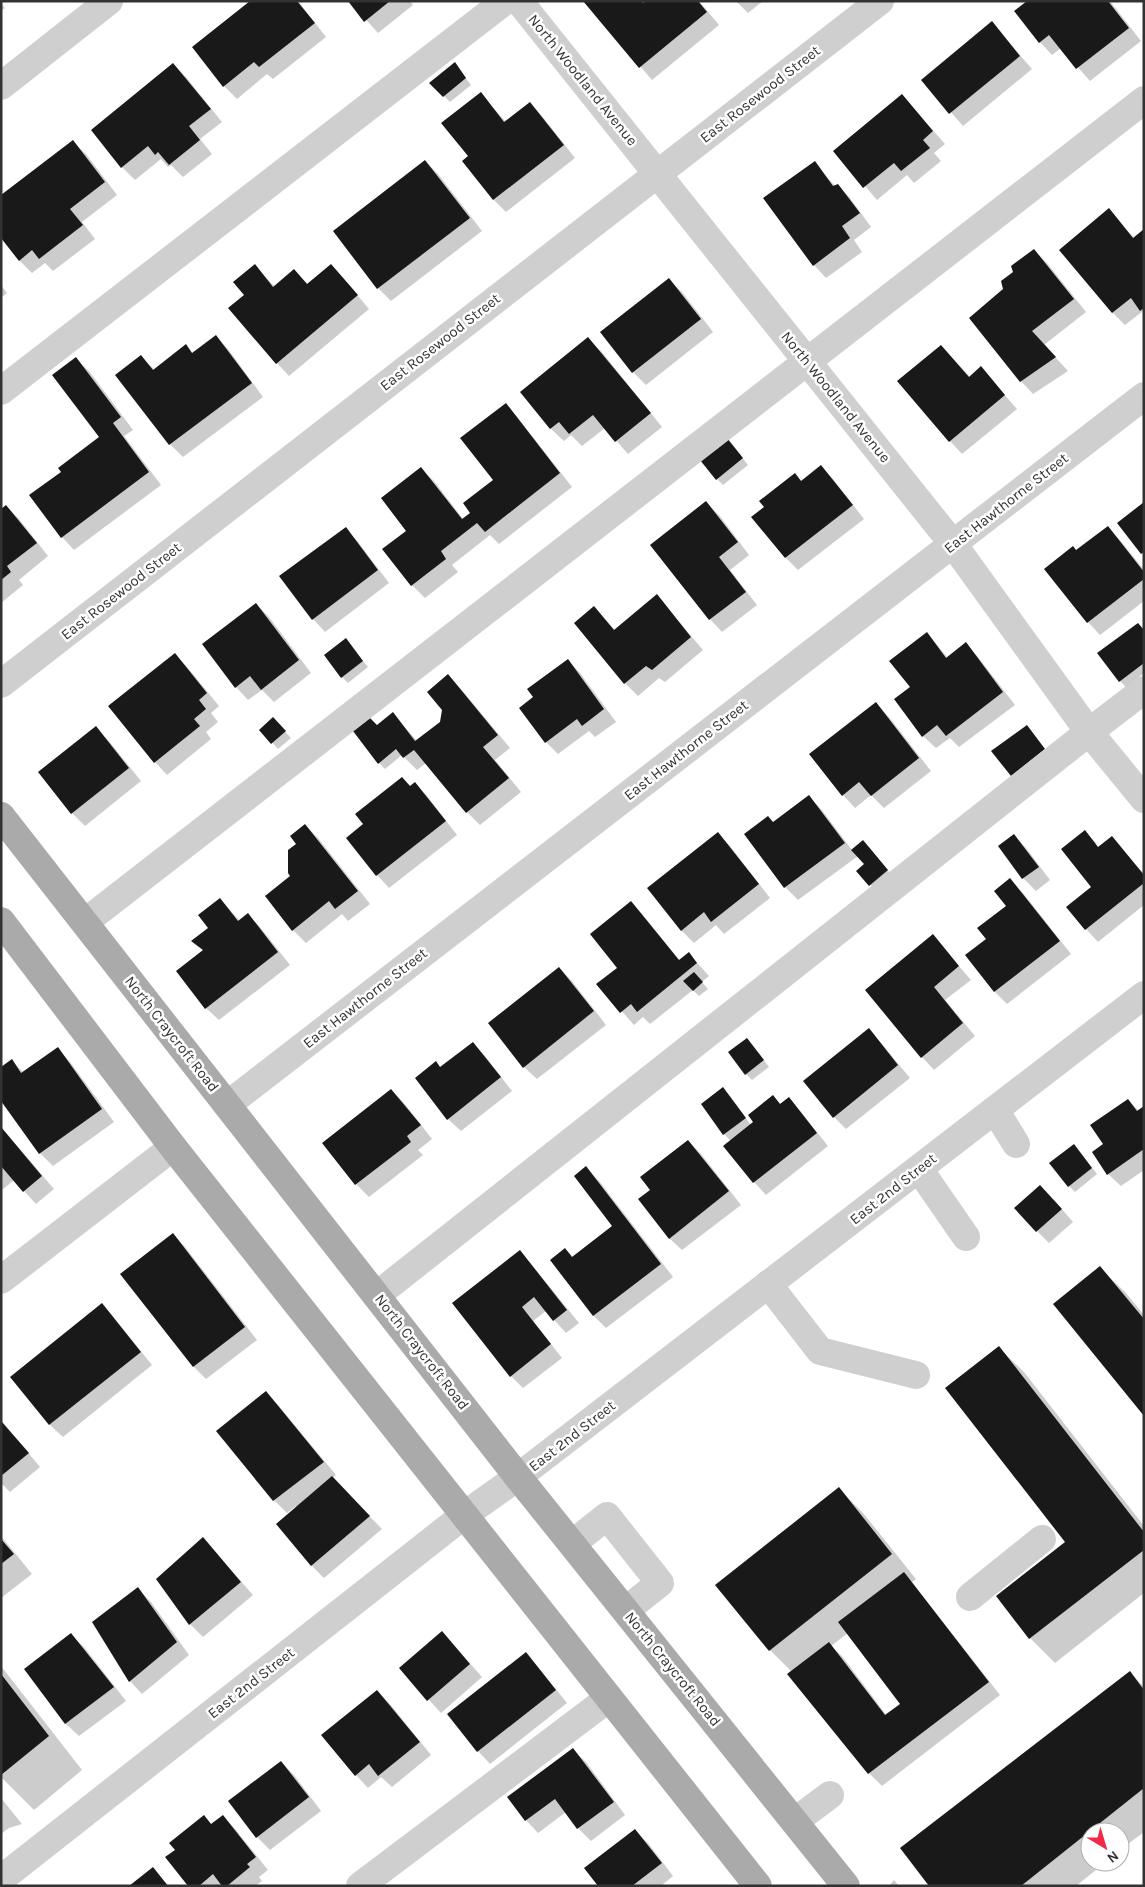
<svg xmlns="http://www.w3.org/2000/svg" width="1145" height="1887" viewBox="0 0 1145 1887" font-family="Karla,sans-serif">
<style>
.shadow{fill:#0003;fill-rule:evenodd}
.building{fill:#191919}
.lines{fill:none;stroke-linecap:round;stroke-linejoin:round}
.minor{stroke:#cfcfcf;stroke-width:28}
.major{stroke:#aaa;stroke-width:28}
.labels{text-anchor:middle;stroke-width:5;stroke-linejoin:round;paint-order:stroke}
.street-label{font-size:15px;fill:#323232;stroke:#fff}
</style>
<rect width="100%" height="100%" fill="#fff"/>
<g class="shadow">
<path d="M252,1H298L326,37L273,79L267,74L237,99L224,86Z"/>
<path d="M349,1H410L413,5L378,33Z"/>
<path d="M584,1H642L644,3L647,1H699L719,25L652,80Z"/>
<path d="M736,1H763L748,13Z"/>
<path d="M1029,1H1110L1141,41L1090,81L1061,48L1052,55L1040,42Z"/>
<path d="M1,3L5,8L1,11Z"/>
<path d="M992,23L1032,69L963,126L923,80Z"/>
<path d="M173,64L186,77L222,122L200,139L212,154L183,177L171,165L168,167L161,159L135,180L122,167Z"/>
<path d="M455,64L471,85L450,102L431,83Z"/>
<path d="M481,94L506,122L530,103L542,116L575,158L506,212L494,200L464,161L470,157Z"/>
<path d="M902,95L945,144L934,153L941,161L914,183L907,175L877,200L835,151Z"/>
<path d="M73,142L86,154L117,195L82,222L95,239L53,271L45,263L32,273L19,260Z"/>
<path d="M425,161L438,174L482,231L391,301L378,288L335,231Z"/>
<path d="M814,163L836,187L838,185L850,198L871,227L854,240L862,252L826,278L814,265Z"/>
<path d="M1109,210L1134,238L1144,230V312L1143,311L1125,325L1113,313L1061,250Z"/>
<path d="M1034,250L1047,263L1086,312L1044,345L1068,371L1033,394L1021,381L1005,290L1014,273Z"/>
<path d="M255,266L275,287L294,271L308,284L343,278L369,309L289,376L277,363L246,295Z"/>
<path d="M669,280L682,292L713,332L646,385L633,372L602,332Z"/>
<path d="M1,285L7,293L1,298Z"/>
<path d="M216,337L228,349L263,397L183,457L170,444L117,375L141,357L155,370L186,346L193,354Z"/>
<path d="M588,339L601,351L662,427L628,454L605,428L582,446L571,435L564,441L551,429L522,393Z"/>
<path d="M941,346L970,377L981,368L1017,409L962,454L950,441Z"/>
<path d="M76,359L89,371L133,430L124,436L161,485L74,550L62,537L63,472L100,437Z"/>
<path d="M506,405L518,418L572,487L499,544L490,535L452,565L458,572L425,598L412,585L384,550L408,531L421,469L434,481L463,519L471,513L494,480Z"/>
<path d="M733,446L748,465L723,485L717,479Z"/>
<path d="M821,467L833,479L864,519L798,570L786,558L753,517L766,507L795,474L802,482Z"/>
<path d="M706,503L719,515L749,555L730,570L757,605L722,632L710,619L652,545Z"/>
<path d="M6,506L19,519L48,556L19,580L23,585L1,603V510Z"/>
<path d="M1108,528L1120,540L1144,570V601L1100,635L1088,622L1045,569L1076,552Z"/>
<path d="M346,529L358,542L389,583L325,632L313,619Z"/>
<path d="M657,596L703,650L665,682L659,678L638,696L625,683L594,607L615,630Z"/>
<path d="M256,604L269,617L311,673L274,702L262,690L248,700L236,687Z"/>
<path d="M1144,630V673L1126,687L1120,681Z"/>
<path d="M927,633L948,658L966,644L978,657L1015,705L959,747L950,738L936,748L923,736L911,688Z"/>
<path d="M346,640L368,667L348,683L342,677Z"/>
<path d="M175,655L187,667L219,706L211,713L218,722L206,732L211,739L167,775L155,762Z"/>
<path d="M568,660L580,673L616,722L595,737L589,731L558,754L546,742L535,698Z"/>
<path d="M448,676L461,689L510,748L495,760L521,792L480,825L467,812L426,763L417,770L402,755L385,769L379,763L382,733L393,714L417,741L441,722Z"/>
<path d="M876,704L888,716L931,771L884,808L871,795L855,808L843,795Z"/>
<path d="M273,719L291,738L278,749L261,730Z"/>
<path d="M95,728L108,740L141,781L85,826L72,813L40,772Z"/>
<path d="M415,784L427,796L457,835L389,888L377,875L411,787Z"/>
<path d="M809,797L821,809L852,850L869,847L893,877L876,891L858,871L865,864L858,856L798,900L785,887L746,834L773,823Z"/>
<path d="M305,825L318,838L370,904L348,921L342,914L306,943L293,930L292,876L298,844Z"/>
<path d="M1085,832L1097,844H1094L1101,853L1112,838L1144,874V905L1098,942L1086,929L1093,888Z"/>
<path d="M718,834L730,846L770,898L724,934L716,925L694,943L681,930Z"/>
<path d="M1014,835L1026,848L1050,880L1036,891L1023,878L1000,847Z"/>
<path d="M1010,880L1023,893L1071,954L1007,1004L995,992L967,955L987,939L1008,906Z"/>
<path d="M220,899L240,921L248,915L260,927L290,965L219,1020L206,1008L204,951L193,941L210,928Z"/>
<path d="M631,902L643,915L680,961L689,954L709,976L702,982L708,989L699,996L693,990L650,1024L643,1017L634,1025L598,984L619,968Z"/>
<path d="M933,936L971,980L945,1000L975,1036L934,1070L922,1057Z"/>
<path d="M559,968L572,981L606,1025L537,1079L524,1067Z"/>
<path d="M869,1030L881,1043L910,1078L846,1129L834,1117Z"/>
<path d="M747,1039L769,1067L752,1080L746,1074Z"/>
<path d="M473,1044L485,1056L512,1091L461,1131L448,1119L441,1068Z"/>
<path d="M58,1049L70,1062L114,1122L53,1166L40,1153L1,1099L12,1061L24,1073Z"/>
<path d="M723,1089L751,1125L773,1096L781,1105L789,1099L801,1112L828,1146L766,1195L754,1182L731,1141L724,1134Z"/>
<path d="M391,1090L404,1103L432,1139L418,1150L423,1155L369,1197L356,1184L324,1143Z"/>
<path d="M1128,1100L1139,1111L1144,1107V1170L1121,1186L1108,1174L1104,1145Z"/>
<path d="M1,1127L54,1189L36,1204L14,1180L1,1191Z"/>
<path d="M688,1141L701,1154L741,1205L682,1250L669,1238L651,1190Z"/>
<path d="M1080,1152L1097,1174L1075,1192L1069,1186Z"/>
<path d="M586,1168L599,1181L673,1277L606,1328L594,1316L551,1260L565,1249L573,1257L614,1226Z"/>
<path d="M1053,1199L1073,1222L1049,1243L1037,1231Z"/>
<path d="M173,1234L185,1247L257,1340L206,1379L194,1367L122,1274Z"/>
<path d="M520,1252L532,1265L579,1323L566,1333L546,1311L533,1321L562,1358L523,1388L511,1376Z"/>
<path d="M1100,1268L1125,1292L1144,1315V1414Z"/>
<path d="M102,1305L114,1318L152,1365L63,1437L50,1425L12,1377Z"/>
<path d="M999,1348L1024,1372L1144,1526V1593L1055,1663L1030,1638L998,1596L1067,1542Z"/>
<path d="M266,1393L278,1405L336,1475L332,1478L382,1529L324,1578L311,1565L297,1507L296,1506L287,1513L274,1500Z"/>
<path d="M1,1420L40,1467L10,1492L2,1484L1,1485Z"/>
<path d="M839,1489L863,1513L916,1579L912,1582L1000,1695L882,1786L869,1773L789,1674L792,1672L770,1650L717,1585ZM848,1633L902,1704L887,1716L842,1656L831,1646Z"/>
<path d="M1,1536L32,1574L1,1598Z"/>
<path d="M215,1552L253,1595L203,1637L190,1624L158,1579Z"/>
<path d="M138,1589L151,1602L189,1655L142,1694L130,1681Z"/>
<path d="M442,1632L482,1677L441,1713L400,1668Z"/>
<path d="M71,1635L84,1647L126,1701L79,1736L66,1724L26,1669Z"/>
<path d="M526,1654L538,1667L567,1703L490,1764L478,1751Z"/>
<path d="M1,1666L82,1770L34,1810L1,1777Z"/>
<path d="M1130,1673L1144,1687V1832L1120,1850V1832H1090V1862H1106L1076,1886H930Z"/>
<path d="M377,1691L390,1704L431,1755L392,1787L381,1777L368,1788L356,1775Z"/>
<path d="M573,1750L586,1762L625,1815L591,1841L578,1828L566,1812L538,1833L526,1820Z"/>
<path d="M281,1762L294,1775L321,1811L270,1850L257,1837L230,1802Z"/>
<path d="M1,1798L22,1824L9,1828L1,1834Z"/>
<path d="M223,1816L235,1829L268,1870L259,1877L262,1881L255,1886H189L176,1850L204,1817L212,1825Z"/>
<path d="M635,1831L648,1843L673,1876L661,1886H600Z"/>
<path d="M153,1869L169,1886H131Z"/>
<path d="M894,1880L899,1886H889Z"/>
</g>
<g class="building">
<path d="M250,1H297L315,23L259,67L254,62L223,87L192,47Z"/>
<path d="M348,1H390L364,22Z"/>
<path d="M583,1H642L643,3L645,1H698L707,12L639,68Z"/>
<path d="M1027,1H1108L1129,28L1076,69L1049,35L1039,43L1014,11Z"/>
<path d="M992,21L1020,56L949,114L921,80Z"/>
<path d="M455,62L466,78L443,97L429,83Z"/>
<path d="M173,63L211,109L189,126L200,140L169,165L158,152L155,155L148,146L121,168L91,130Z"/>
<path d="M481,92L504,122L530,102L564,145L493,200L462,161L468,156L441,123Z"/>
<path d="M902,94L933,131L923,140L930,148L901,171L894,163L863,188L833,151Z"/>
<path d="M73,140L105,182L70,209L83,225L39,259L32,250L19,261L1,238V195Z"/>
<path d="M425,160L470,218L377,289L333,231Z"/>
<path d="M815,161L833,186L838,184L860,213L842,226L850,238L813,266L763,198Z"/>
<path d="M1109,208L1133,238L1144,229V308L1140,311L1131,298L1112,313L1059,250Z"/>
<path d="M1034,249L1074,299L1032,331L1056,357L1020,382L969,318L1003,289L1001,281L1013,272L1011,266Z"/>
<path d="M255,264L273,287L294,269L307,284L331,264L358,295L276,364L228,308L244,295L233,282Z"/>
<path d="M669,278L701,319L632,373L600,332Z"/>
<path d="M216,335L252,383L169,445L115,375L141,355L153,370L186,344L192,353Z"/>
<path d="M588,337L651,413L615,442L593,415L569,434L559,422L550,429L520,392Z"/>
<path d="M941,345L969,377L981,366L1005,395L949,442L897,381Z"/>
<path d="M76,357L121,417L113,423L149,472L61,538L29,495L61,472L58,468L99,437L52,375Z"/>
<path d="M506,403L560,473L485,532L477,523L441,551L446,559L411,586L382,549L406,531L381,498L421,467L462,519L470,513L463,503L493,480L460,438Z"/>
<path d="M727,438L743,458L716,480L700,460Z"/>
<path d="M821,465L853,505L785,558L751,517L764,507L759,501L795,473L801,481Z"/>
<path d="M706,501L738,542L719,557L746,592L709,620L650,545Z"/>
<path d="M1144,502V552L1141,554L1117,523Z"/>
<path d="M6,505L37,543L7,566L11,572L1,580V509Z"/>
<path d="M1108,526L1144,572V579L1087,623L1044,569L1073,546L1076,550Z"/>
<path d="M346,527L378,570L312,620L279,576Z"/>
<path d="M657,594L691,637L652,670L646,666L624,684L574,623L594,606L614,630Z"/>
<path d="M256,603L299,660L261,690L250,676L235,688L202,644Z"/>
<path d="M1138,623L1144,630V663L1119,682L1097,653Z"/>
<path d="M927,632L946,658L966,642L1003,692L946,736L937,725L922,737L894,699L910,687L889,661Z"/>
<path d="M346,638L363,661L341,678L324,655Z"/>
<path d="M175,653L207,693L199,700L206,709L194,719L200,726L154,763L108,706Z"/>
<path d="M568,659L604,709L582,726L577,719L545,743L519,708L533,697L527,689Z"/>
<path d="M448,674L498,735L483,747L509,778L466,813L414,750L403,758L396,749L378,764L353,731L370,718L377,725L393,712L415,741L440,722L442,710L427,692Z"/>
<path d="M876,702L919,758L871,796L859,782L842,796L809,754Z"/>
<path d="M273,717L286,731L271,744L259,730Z"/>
<path d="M1027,725L1045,749L1011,776L991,751Z"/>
<path d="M96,726L129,768L71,814L38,772Z"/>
<path d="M402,777L410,786L415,782L446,821L376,876L346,838L363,824L355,814Z"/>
<path d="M809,795L845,843L784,888L744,834L768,816L773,822Z"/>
<path d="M305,824L358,891L335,909L329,901L292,931L265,896L290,876L288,873V850L296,844L290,836Z"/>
<path d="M1085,830L1098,847L1112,836L1144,875V883L1085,930L1066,907L1091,887L1061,849Z"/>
<path d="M718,832L759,884L711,922L704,912L681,931L647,888Z"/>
<path d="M1014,834L1039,867L1022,879L998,846Z"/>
<path d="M863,840L888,870L869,886L856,871L864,864L851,850Z"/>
<path d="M1010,878L1060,941L994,992L965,955L986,939L977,928L1006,906L994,891Z"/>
<path d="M220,898L238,921L248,913L278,952L205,1009L176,971L203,950L191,941L208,928L198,915Z"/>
<path d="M631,901L679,960L689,952L697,963L637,1012L631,1004L620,1013L596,984L617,968L590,934Z"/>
<path d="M933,934L959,966L934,987L963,1023L921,1058L865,990Z"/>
<path d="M559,967L594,1011L523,1068L488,1023Z"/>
<path d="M694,972L703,982L693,991L683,981Z"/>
<path d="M869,1028L898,1065L833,1118L803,1081Z"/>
<path d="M747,1038L764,1060L745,1075L728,1052Z"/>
<path d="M473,1042L501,1077L447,1120L415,1078L436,1061L440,1067Z"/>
<path d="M58,1047L102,1109L39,1154L1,1101V1067L12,1059L21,1073Z"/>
<path d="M723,1087L746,1118L723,1135L701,1104Z"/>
<path d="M391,1089L421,1125L407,1136L411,1142L355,1185L322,1143Z"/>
<path d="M773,1095L780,1104L789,1097L817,1133L753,1183L723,1146L753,1122L748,1115Z"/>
<path d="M1128,1099L1137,1111L1144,1106V1149L1107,1175L1092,1152L1103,1144L1090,1125Z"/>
<path d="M1,1127L42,1176L23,1192L1,1166Z"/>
<path d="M688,1140L729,1191L669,1239L638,1199L650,1190L640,1177Z"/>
<path d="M1074,1144L1092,1168L1068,1187L1049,1163Z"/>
<path d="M586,1166L661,1264L593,1316L550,1260L565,1248L572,1257L612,1226L574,1176Z"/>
<path d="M1040,1185L1062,1209L1036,1232L1014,1208Z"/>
<path d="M173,1233L245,1327L193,1367L120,1274Z"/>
<path d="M520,1250L567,1310L553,1321L534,1297L522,1307L551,1344L510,1377L452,1303Z"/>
<path d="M1100,1266L1144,1319V1416L1053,1304Z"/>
<path d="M102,1303L141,1352L49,1425L10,1377Z"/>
<path d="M999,1346L1144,1532V1550L1029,1639L996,1596L1065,1542L945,1388Z"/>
<path d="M266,1391L324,1462L273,1501L216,1431Z"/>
<path d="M1,1421L29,1453L1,1476Z"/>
<path d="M332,1476L370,1516L311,1566L276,1524Z"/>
<path d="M839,1487L892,1554L769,1651L715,1585Z"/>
<path d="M203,1537L241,1582L189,1625L156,1579Z"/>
<path d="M1,1539L14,1554L1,1564Z"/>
<path d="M904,1572L989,1682L868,1774L787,1674L829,1642L885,1715L900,1704L838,1622Z"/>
<path d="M138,1587L177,1642L129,1682L92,1622Z"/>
<path d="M442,1631L470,1664L427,1701L399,1668Z"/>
<path d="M71,1633L114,1687L65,1724L24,1669Z"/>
<path d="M526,1652L556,1690L477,1752L447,1714Z"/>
<path d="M1130,1671L1144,1690V1788L1021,1886H929L900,1848Z"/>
<path d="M1,1674L49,1736L1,1775Z"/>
<path d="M377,1690L420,1742L378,1776L369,1764L355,1776L321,1735Z"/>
<path d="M573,1748L614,1802L577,1829L555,1799L525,1821L507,1797Z"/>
<path d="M281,1761L309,1797L256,1838L228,1801Z"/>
<path d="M204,1815L211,1824L223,1815L256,1857L247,1864L250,1867L227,1886H222L213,1874L199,1886H188L165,1857L175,1850L169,1843Z"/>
<path d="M635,1829L662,1863L632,1886H598L584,1868Z"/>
<path d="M153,1867L168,1886H129Z"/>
</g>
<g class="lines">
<g class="minor">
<path d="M519,1L953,544L1089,732L1144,799"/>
<path d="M1,86L109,1"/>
<path d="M1,391L505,1"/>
<path d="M1,684L880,1"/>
<path d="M85,922L1144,100"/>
<path d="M227,1105L1144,396"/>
<path d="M995,1110L1016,1144"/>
<path d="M919,1169L966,1237"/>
<path d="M1,1280L173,1147"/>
<path d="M768,1284L820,1351L916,1375"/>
<path d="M377,1295L1089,732L1144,690"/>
<path d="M573,1543L607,1516L660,1583L626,1610"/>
<path d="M970,1597L1042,1539"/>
<path d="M795,1821L830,1795"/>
<path d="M1,1879L463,1516L518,1477L1144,995"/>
<path d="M360,1886L609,1698"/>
</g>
<g class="major">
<path d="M1,816L518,1477L846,1886"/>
<path d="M1,921L173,1147L758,1886"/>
</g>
</g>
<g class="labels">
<g class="street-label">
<text transform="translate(583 80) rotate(51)" y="5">North Woodland Avenue</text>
<text transform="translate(760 94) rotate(-38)" y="5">East Rosewood Street</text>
<text transform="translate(440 342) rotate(-38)" y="5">East Rosewood Street</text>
<text transform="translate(836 397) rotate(51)" y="5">North Woodland Avenue</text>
<text transform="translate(1006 503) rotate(-38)" y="5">East Hawthorne Street</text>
<text transform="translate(121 591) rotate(-38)" y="5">East Rosewood Street</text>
<text transform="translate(686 750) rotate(-38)" y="5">East Hawthorne Street</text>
<text transform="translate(365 998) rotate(-38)" y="5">East Hawthorne Street</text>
<text transform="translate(172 1034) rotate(52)" y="5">North Craycroft Road</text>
<text transform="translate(893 1189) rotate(-38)" y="5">East 2nd Street</text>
<text transform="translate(422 1352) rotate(52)" y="5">North Craycroft Road</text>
<text transform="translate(572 1436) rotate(-38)" y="5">East 2nd Street</text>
<text transform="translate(673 1669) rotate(51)" y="5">North Craycroft Road</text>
<text transform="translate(251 1683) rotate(-38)" y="5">East 2nd Street</text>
</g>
</g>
<rect width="1145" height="1887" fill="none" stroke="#323232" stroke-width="5"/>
<g transform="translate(1105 1847) rotate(142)"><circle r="24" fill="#ffffff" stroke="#adadad"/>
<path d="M0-4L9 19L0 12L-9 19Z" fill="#f22a48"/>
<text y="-8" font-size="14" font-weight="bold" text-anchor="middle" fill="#323232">N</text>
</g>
</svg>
